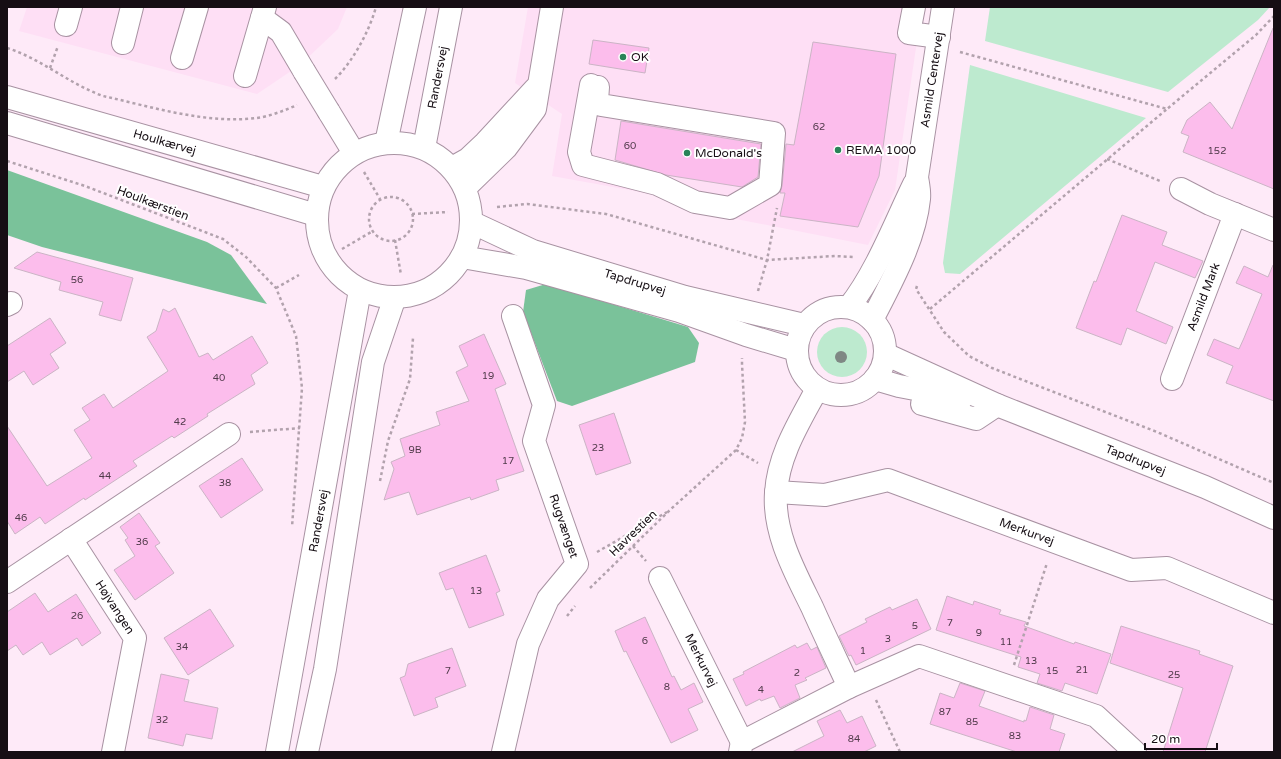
<svg xmlns="http://www.w3.org/2000/svg" width="1281" height="759" viewBox="0 0 1281 759" font-family="'Varela Round',sans-serif">
<style>
.built{fill:#fedff5}
.green{fill:#bdeacf}
.forest{fill:#7ac29a}
.building{fill:#fcbdec;stroke:#cbb4c5}
.lines{fill:none;stroke-linecap:round;stroke-linejoin:round}
.minor-casing{stroke:#a892a2;stroke-width:24}
.path{stroke:#b2a2ad;stroke-width:2.5;stroke-dasharray:3 3;stroke-linecap:butt}
.minor{stroke:#fff;stroke-width:22}
.minor-bridge-casing{stroke:#a892a2;stroke-width:24;stroke-linecap:butt}
.minor-bridge{stroke:#fff;stroke-width:22}
.tree{fill:#7f8884}
.poi-dot{fill:#298358;stroke:#fff;stroke-width:1.5}
.labels{text-anchor:middle;stroke-width:4;stroke-linejoin:round;paint-order:stroke}
.number-label{font-size:10px;fill:#503a4a}
.poi-label{font-size:12px;fill:#160e14;stroke:#fff;text-anchor:start}
.street-label{font-size:12px;fill:#160e14;stroke:#fff}
</style>
<rect width="100%" height="100%" fill="#feeaf8"/>
<g class="built">
<path d="M27,7H347L338,29L300,65L257,94L19,31Z"/>
<path d="M528,7H922L895,190L868,245L691,210L657,195L552,176L562,114L515,83Z"/>
</g>
<g class="green">
<path d="M990,7H1270L1258,20L1168,92L985,41Z"/>
<path d="M970,65L1146,118L960,274L945,273L943,263Z"/>
<circle cx="842" cy="352" r="25"/>
</g>
<g class="forest">
<path d="M7,170L207,242L231,255L267,304L42,247L7,235Z"/>
<path d="M546,284L688,327L699,343L695,362L572,406L557,401L523,312L526,290Z"/>
</g>
<g class="building">
<path d="M1273,28H1274V189L1183,152L1189,136L1181,133L1187,120L1210,102L1232,129Z"/>
<path d="M593,40L649,48L645,73L589,64Z"/>
<path d="M813,42L896,54L879,176L858,227L780,216L785,193H780L782,186L786,144L794,145Z"/>
<path d="M621,121L761,144L758,177L742,187L666,175L615,160Z"/>
<path d="M1122,215L1167,232L1162,245L1203,261L1195,278L1155,262L1136,311L1173,327L1166,344L1127,328L1121,345L1076,328L1094,281L1096,282Z"/>
<path d="M37,252L133,278L121,321L99,315L103,302L59,290L61,282L14,268Z"/>
<path d="M1273,265H1274V401L1226,383L1233,366L1207,355L1214,339L1239,349L1244,338L1262,294L1236,283L1244,266L1268,277Z"/>
<path d="M175,308L199,357L208,353L213,360L252,336L268,363L251,375L255,384L207,414L208,416L174,438L172,436L133,461L137,466L85,500L84,498L45,524L40,517L15,534L7,521V426L47,486L92,458L74,430L90,420L82,408L104,394L113,408L168,371L147,337L156,331L163,309L169,312Z"/>
<path d="M50,318L66,343L50,354L59,368L33,385L24,371L7,382V346Z"/>
<path d="M484,334L506,384L495,389L524,471L496,480L499,490L471,500L470,497L417,515L409,492L384,500L394,469L391,462L405,456L400,439L440,425L436,412L469,401L456,372L468,366L459,346Z"/>
<path d="M614,413L631,463L596,475L579,425Z"/>
<path d="M242,458L263,490L221,518L199,486Z"/>
<path d="M139,513L160,543L155,546L174,573L135,600L114,570L135,556L125,540L128,538L120,527Z"/>
<path d="M486,555L500,591L496,593L504,615L469,628L453,588L446,590L439,573Z"/>
<path d="M35,593L48,612L76,594L101,633L82,646L77,638L50,655L42,642L23,655L16,645L7,651V612Z"/>
<path d="M947,596L973,605L974,601L1001,610L999,614L1026,622L1024,626L1074,644L1075,642L1111,654L1097,694L1065,683L1062,691L1037,683L1040,674L1018,667L1021,657L936,630Z"/>
<path d="M917,599L931,629L856,665L851,655L849,656L839,636L867,622L865,619L890,607L892,610Z"/>
<path d="M210,609L234,646L188,675L164,638Z"/>
<path d="M645,617L672,677L674,676L681,690L694,683L703,702L688,709L698,730L671,743L626,651L624,652L615,631Z"/>
<path d="M1121,626L1200,651L1199,654L1233,666L1205,752H1163L1183,688L1110,663Z"/>
<path d="M807,643L811,650L817,647L826,668L805,678L807,680L795,685L800,698L780,708L774,696L761,701L760,699L746,706L733,679L744,674L743,672L795,645L797,648Z"/>
<path d="M452,648L466,686L435,698L438,707L414,716L400,678L405,676L408,664Z"/>
<path d="M161,674L189,680L184,701L218,708L212,739L186,734L183,746L148,738Z"/>
<path d="M960,683L985,691L979,706L1024,722V720L1026,721L1030,707L1054,715L1050,729L1065,734L1059,752H1017L930,724L940,693L954,698Z"/>
<path d="M840,710L847,723L862,716L876,746L864,752H792L824,736L817,721Z"/>
</g>
<g class="lines">
<g class="minor-casing">
<g id="minor">
<path d="M914,7L909,33L939,37"/>
<path d="M262,18L281,32L304,71"/>
<path d="M66,25L71,7"/>
<path d="M123,43L132,7"/>
<path d="M182,58L197,7"/>
<path d="M245,76L265,7"/>
<path d="M591,85L579,152L583,165L657,184L695,202L730,208L770,185L774,133L601,105L597,101L598,87"/>
<path id="s1" d="M7,97L323,187"/>
<path d="M329,112L354,153"/>
<path d="M7,123L316,215"/>
<circle cx="394" cy="220" r="77"/>
<path d="M386,143L415,7"/>
<path id="s2" d="M424,148L451,7"/>
<path d="M452,168L468,159L485,143L535,89"/>
<path d="M465,188L506,148L535,109L552,7"/>
<path d="M1181,189L1210,204L1274,230"/>
<path id="s3" d="M471,222L533,251L685,297L804,325"/>
<path d="M462,257L526,268L679,311L746,335L796,350"/>
<path d="M7,305L11,303"/>
<circle cx="841" cy="351" r="44"/>
<path d="M849,307C876,273 895,223 914,184"/>
<path id="s4" d="M872,320C891,283 915,240 919,199C920,192 918,184 917,177L943,7"/>
<path id="s5" d="M885,354L997,405L1205,487L1274,518"/>
<path d="M875,379L899,386L962,398"/>
<path id="s6" d="M1172,379L1235,214"/>
<path d="M817,389C800,421 778,455 776,493C773,533 795,572 812,607C824,634 837,661 849,687"/>
<path d="M922,404L976,419L997,405"/>
<path id="s7" d="M776,492L825,495L888,480L1131,570L1167,568L1274,613"/>
<path id="s8" d="M71,539L135,638L113,752"/>
<path id="s9" d="M660,578L742,742"/>
<path d="M7,582L229,434"/>
<path id="s10" d="M277,752L360,290"/>
<path d="M307,752L325,669L373,362L395,297"/>
<path d="M503,752L528,644L548,599L577,564L534,441L544,405L513,316"/>
<path d="M740,752L742,742L849,687L919,656L1096,716L1135,752"/>
</g>
</g>
<g class="path">
<path d="M7,48C42,59 69,84 103,96C153,107 211,126 263,117C275,114 286,110 297,105"/>
<path d="M960,52L1167,109L1256,35L1274,16"/>
<path d="M50,68L58,46"/>
<path d="M335,79C353,61 369,32 376,7"/>
<path d="M1107,159L1160,181"/>
<path d="M7,161L85,186L223,239L246,257L276,288L296,336L302,388L292,527"/>
<path d="M364,172L380,199"/>
<circle cx="391" cy="219" r="22"/>
<path d="M497,207L527,204L606,214L767,260L835,256L853,257"/>
<path d="M412,214L448,212"/>
<path d="M395,240L401,275"/>
<path d="M342,249L373,231"/>
<path d="M917,286L916,289L944,332L969,356L992,368L1157,432L1274,483"/>
<path d="M276,288L299,275"/>
<path d="M758,291L767,260L777,208"/>
<path d="M930,309L1167,109"/>
<path d="M250,432L300,428"/>
<path d="M736,450L758,463"/>
<path d="M380,481L388,441L410,379L413,338"/>
<path d="M633,546L646,561"/>
<path d="M597,552L667,512"/>
<path d="M590,588L671,509L736,450L742,438L745,422L742,364V358"/>
<path d="M567,616L575,606"/>
<path d="M1014,665L1047,563"/>
<path d="M876,700L900,752"/>
</g>
<use href="#minor" class="minor"/>
<g class="minor-bridge-casing">
<path id="minor-bridge" d="M304,71L329,112"/>
</g>
<use href="#minor-bridge" class="minor-bridge"/>
</g>
<circle class="tree" cx="841" cy="357" r="6"/>
<g class="poi-dot">
<circle cx="623" cy="57" r="4"/>
<circle cx="838" cy="150" r="4"/>
<circle cx="687" cy="153" r="4"/>
</g>
<g class="labels">
<g class="number-label">
<text x="819" y="130">62</text>
<text x="630" y="149">60</text>
<text x="1217" y="154">152</text>
<text x="77" y="283">56</text>
<text x="488" y="379">19</text>
<text x="219" y="381">40</text>
<text x="180" y="425">42</text>
<text x="598" y="451">23</text>
<text x="415" y="453">9B</text>
<text x="508" y="464">17</text>
<text x="105" y="479">44</text>
<text x="225" y="486">38</text>
<text x="21" y="521">46</text>
<text x="142" y="545">36</text>
<text x="476" y="594">13</text>
<text x="77" y="619">26</text>
<text x="950" y="626">7</text>
<text x="915" y="629">5</text>
<text x="979" y="636">9</text>
<text x="888" y="642">3</text>
<text x="645" y="644">6</text>
<text x="1006" y="645">11</text>
<text x="182" y="650">34</text>
<text x="863" y="654">1</text>
<text x="1031" y="664">13</text>
<text x="1082" y="673">21</text>
<text x="448" y="674">7</text>
<text x="1052" y="674">15</text>
<text x="797" y="676">2</text>
<text x="1174" y="678">25</text>
<text x="667" y="690">8</text>
<text x="761" y="693">4</text>
<text x="945" y="715">87</text>
<text x="162" y="723">32</text>
<text x="972" y="725">85</text>
<text x="1015" y="739">83</text>
<text x="854" y="742">84</text>
</g>
<g class="poi-label">
<text x="631" y="61">OK</text>
<text x="846" y="154">REMA 1000</text>
<text x="695" y="157">McDonald's</text>
</g>
<g class="street-label">
<text dy="4" stroke="none"><textPath href="#s2" startOffset="72">Randersvej</textPath></text>
<text dy="4" stroke="none"><textPath href="#s4" startOffset="251">Asmild Centervej</textPath></text>
<text dy="4" stroke="none"><textPath href="#s1" startOffset="164">Houlkærvej</textPath></text>
<text transform="translate(153 203) rotate(21)" y="4">Houlkærstien</text>
<text dy="4" stroke="none"><textPath href="#s3" startOffset="175">Tapdrupvej</textPath></text>
<text dy="4" stroke="none"><textPath href="#s6" startOffset="88">Asmild Mark</textPath></text>
<text dy="4" stroke="none"><textPath href="#s5" startOffset="272">Tapdrupvej</textPath></text>
<text dy="4" stroke="none"><textPath href="#s10" startOffset="235">Randersvej</textPath></text>
<text transform="translate(564 526) rotate(71)" y="4">Rugvænget</text>
<text dy="4" stroke="none"><textPath href="#s7" startOffset="262">Merkurvej</textPath></text>
<text transform="translate(633 533) rotate(-44)" y="4">Havrestien</text>
<text dy="4" stroke="none"><textPath href="#s8" startOffset="81">Højvangen</textPath></text>
<text dy="4" stroke="none"><textPath href="#s9" startOffset="92">Merkurvej</textPath></text>
</g>
</g>
<rect width="1281" height="759" fill="none" stroke="#160e14" stroke-width="16"/>
<path d="M1145 743v6h72v-6" fill="none" stroke="#160e14" stroke-width="2"/>
<text x="1151" y="743" font-size="12" fill="#160e14" stroke="#ffffff" stroke-width="3" paint-order="stroke">20 m</text>
</svg>
